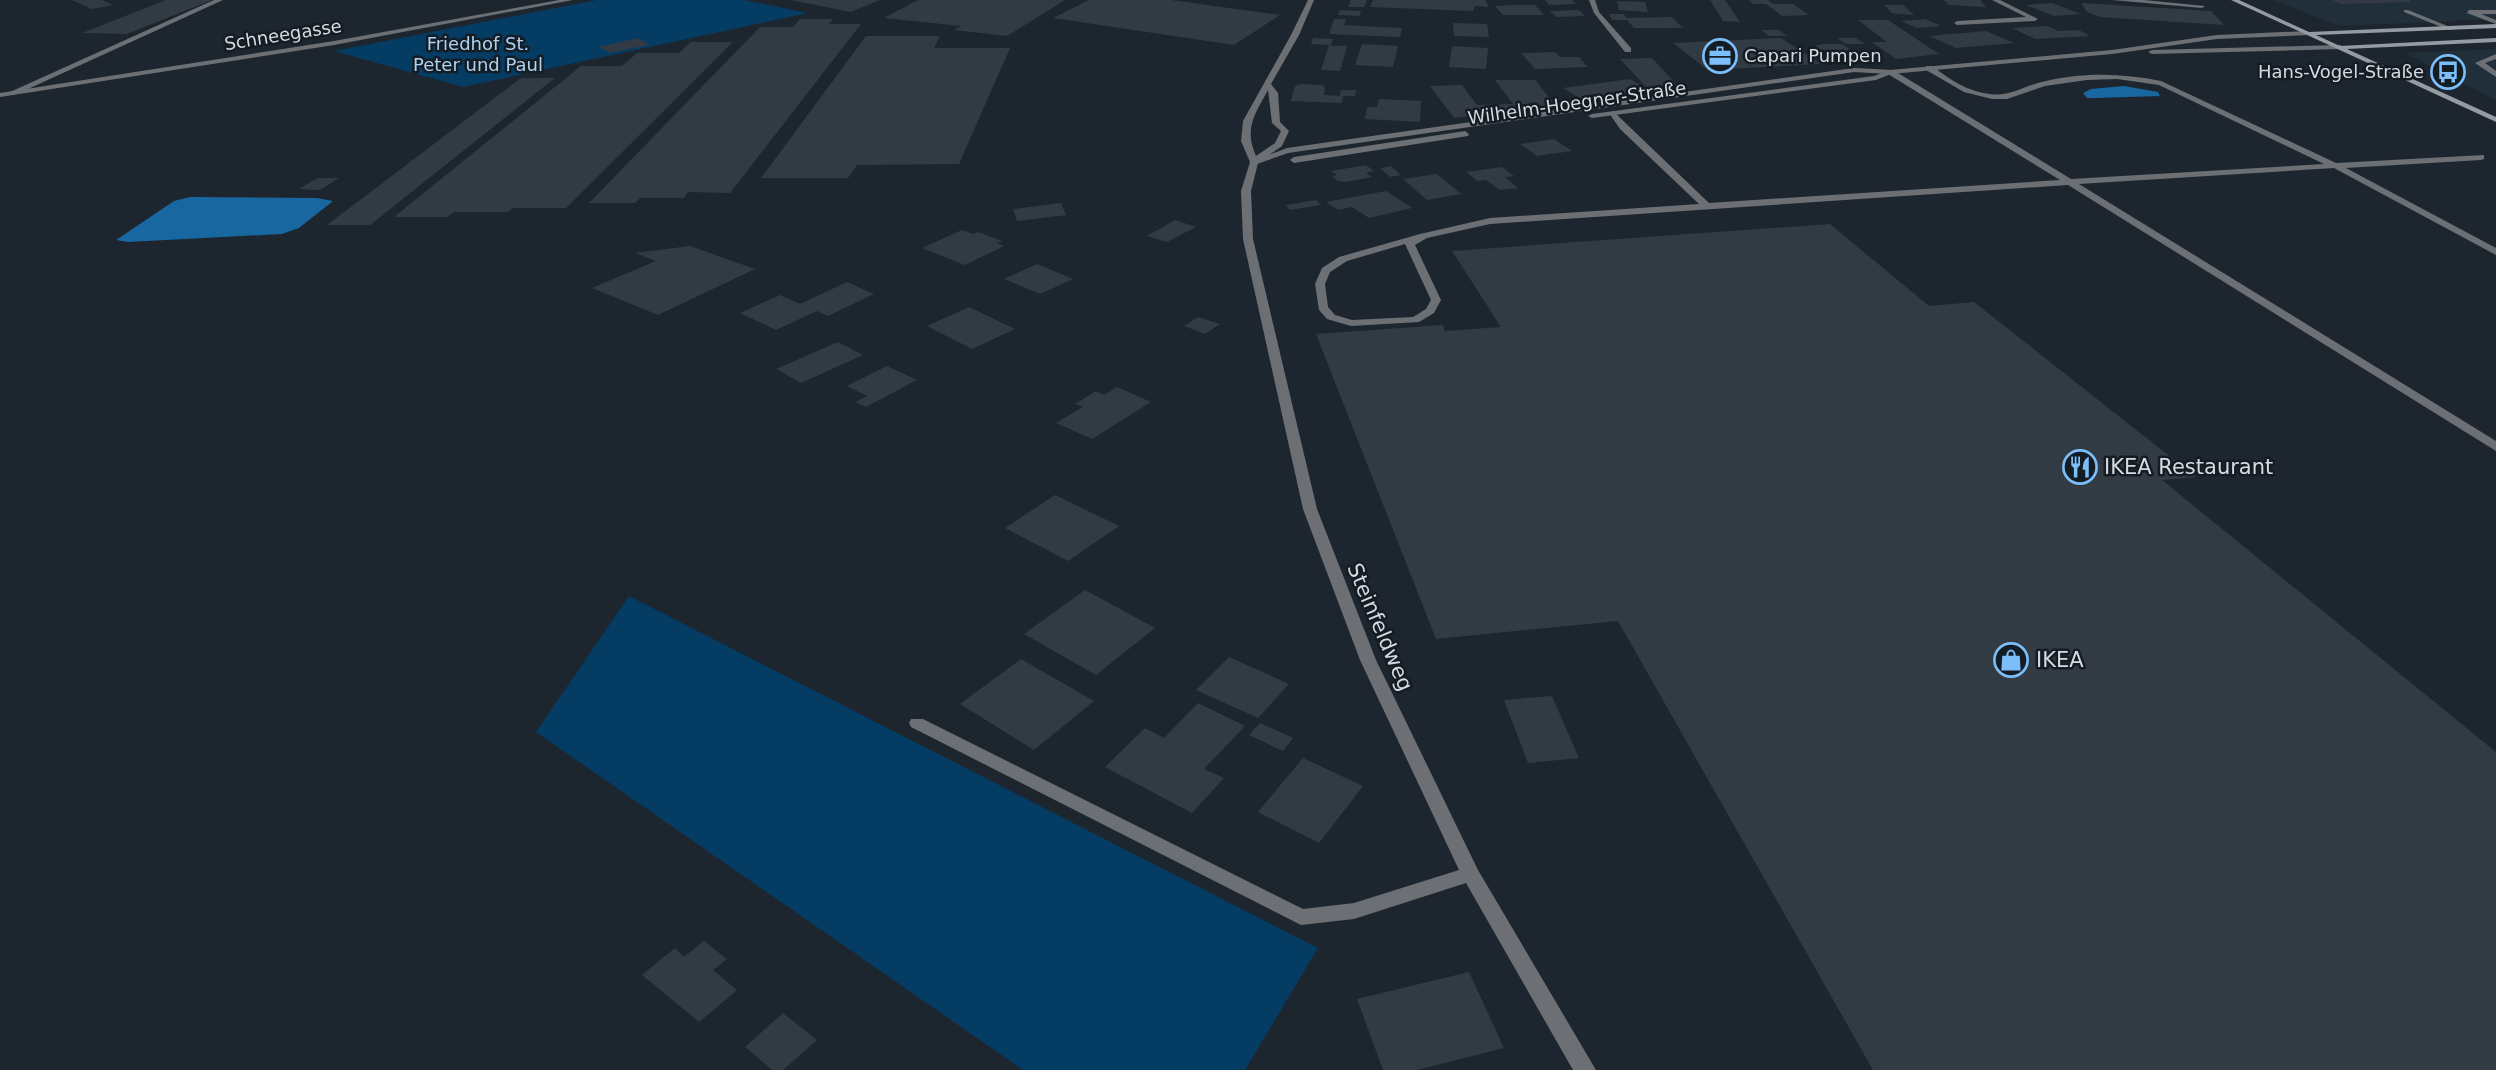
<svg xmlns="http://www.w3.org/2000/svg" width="2496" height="1070" viewBox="0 0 2496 1070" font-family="'DejaVu Sans',sans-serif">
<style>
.built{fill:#212f3b}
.green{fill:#053c63}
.water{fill:#1967a1}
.building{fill:#323b43}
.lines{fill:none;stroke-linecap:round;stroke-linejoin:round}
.lane{fill:#6c7074;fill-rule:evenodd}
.street{fill:#6c7074;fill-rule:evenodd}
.secondary{fill:#949ba2;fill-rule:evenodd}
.labels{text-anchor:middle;stroke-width:5;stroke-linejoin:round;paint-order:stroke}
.far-street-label{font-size:18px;fill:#d6dbe1;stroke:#141c24}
.far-park-label{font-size:18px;fill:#aed1f2;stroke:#141c24}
.far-poi-label{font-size:18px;fill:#d6dbe1;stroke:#141c24;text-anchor:start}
.poi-label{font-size:21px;fill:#d6dbe1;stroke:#141c24;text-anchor:start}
.street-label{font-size:21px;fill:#d6dbe1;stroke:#141c24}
</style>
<rect width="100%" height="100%" fill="#1d262e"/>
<g class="built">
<path d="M2272,0H2496V19L2340,26Z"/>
<path d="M2496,49V100L2405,53Z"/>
</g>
<g class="green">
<path d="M597,0H744L808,13L463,87L334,51Z"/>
<path d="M629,596L1318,948L1245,1070H1023L536,732Z"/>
</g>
<g class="water">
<path d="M2124,86L2158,92L2160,96L2095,98H2087L2083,93L2091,89Z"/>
<path d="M190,197L317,198L333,201L299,228L282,234L128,242L116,240L174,201Z"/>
</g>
<g class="building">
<path d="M72,0H102L113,5L92,9Z"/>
<path d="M166,0H212L127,34L82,33Z"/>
<path d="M791,0H880L851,12Z"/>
<path d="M918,0H1065L1007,36L954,30L961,26L884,18Z"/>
<path d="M1089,0H1171L1280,15L1234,45L1053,18Z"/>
<path d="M1351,0H1367L1364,7H1348Z"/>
<path d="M1373,0H1485L1489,7L1475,6L1473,11L1370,7Z"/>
<path d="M1545,0H1572L1576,4L1549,5Z"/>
<path d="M1710,0H1725L1740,22L1723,21Z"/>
<path d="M1749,0H1768L1773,4H1793L1809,15L1782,16L1766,4H1753Z"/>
<path d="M1944,0H1980L1986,7L1949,5Z"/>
<path d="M2332,0H2410V2L2341,4Z"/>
<path d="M1617,1L1645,2L1648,12L1619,10Z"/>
<path d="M2052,3L2081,14L2054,16L2026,5Z"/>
<path d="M2081,3L2211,11L2224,25L2100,17L2087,12Z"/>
<path d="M1515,5H1535L1544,15H1503L1495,6Z"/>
<path d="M1884,5H1903L1914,15L1892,13Z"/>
<path d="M1340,10L1361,11L1360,16L1338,15Z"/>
<path d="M1579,10L1585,16L1556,17L1550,11Z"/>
<path d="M1609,14H1624L1626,18L1672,17L1683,28H1634L1627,20H1612Z"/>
<path d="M800,19H833L829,24H861L730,193L688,192L684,198H640L635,203H589L760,27H793Z"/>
<path d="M1334,19H1346L1344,25L1402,28L1400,37L1329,34Z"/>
<path d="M1925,19L1941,26L1917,28L1901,21Z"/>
<path d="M1858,20H1888L1939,54L1896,59L1872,42H1887Z"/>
<path d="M1453,23L1487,24L1489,37L1454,36Z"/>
<path d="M2047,26L2058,31L2079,30L2090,36L2035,39L2012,28Z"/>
<path d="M1761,30H1779L1787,36H1769Z"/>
<path d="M1986,31L2014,43L1956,48L1929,36Z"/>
<path d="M866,36H940L934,48H1010L959,164L857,165L848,178H761Z"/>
<path d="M638,38L649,45L610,53L599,47Z"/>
<path d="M1313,38L1333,39L1331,46H1347L1340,71L1321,70L1329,45L1311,44Z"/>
<path d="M1781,38L1821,64L1708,70L1673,43Z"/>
<path d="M1837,38H1856L1865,44H1846Z"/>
<path d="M691,42H733L566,208H513L508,212H454L447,217H394L581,66H622L637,53H679Z"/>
<path d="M1362,44L1398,46L1393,67L1355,65Z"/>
<path d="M1823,44H1842L1856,54L1829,57L1815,46Z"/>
<path d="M1452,46L1488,48L1486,69L1449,67Z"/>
<path d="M1555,52L1560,57H1579L1588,67L1535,69L1521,53Z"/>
<path d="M1652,58L1678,86L1581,99L1563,88L1630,79L1648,89L1620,59Z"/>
<path d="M521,78H555L370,225H327Z"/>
<path d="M1495,80H1535L1556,106L1454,118L1430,86L1462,85L1477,105L1513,104Z"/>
<path d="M1301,84L1322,85L1325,87L1324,95L1340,96L1341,90H1356L1355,96H1343L1342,103L1291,101L1295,86Z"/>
<path d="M1379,99L1421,101L1420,122L1365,119L1367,107H1377Z"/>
<path d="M1554,139L1572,151L1537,156L1520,144Z"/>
<path d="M1366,165L1374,171L1366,173L1372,177L1346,182L1338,181L1332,176L1337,175L1331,171Z"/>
<path d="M1391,166L1401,175L1390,177L1380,168Z"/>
<path d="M1502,167L1514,176L1505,177L1518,188L1499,190L1486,180L1477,181L1466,172Z"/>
<path d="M1437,174L1461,194L1427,200L1403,179Z"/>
<path d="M318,178H339L320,190L299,189Z"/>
<path d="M1386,191L1412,208L1369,218L1352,207L1338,210L1326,202Z"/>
<path d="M1316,200L1321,205L1290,210L1286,205Z"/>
<path d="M1061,203L1066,215L1017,221L1013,209Z"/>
<path d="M1175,220L1196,227L1167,242L1147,236Z"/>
<path d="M1830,224L1929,306L1974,302L2196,477L2162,480L2496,752V1070H1873L1618,621L1436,639L1316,334L1443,325L1445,331L1501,327L1452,251Z"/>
<path d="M962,230L973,234L978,232L1002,241L997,243L1004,246L965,265L922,248Z"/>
<path d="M690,246L755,269L658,315L592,288L656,261L635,253Z"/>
<path d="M1037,264L1073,279L1040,294L1004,279Z"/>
<path d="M847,282L874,294L828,316L817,311L776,330L740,313L780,295L800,304Z"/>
<path d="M969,307L1015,329L972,349L927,326Z"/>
<path d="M1198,317L1220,324L1205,334L1184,326Z"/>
<path d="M838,342L863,355L801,383L776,369Z"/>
<path d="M887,366L917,380L866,407L855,402L867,396L847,386Z"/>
<path d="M1117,387L1151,402L1092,439L1056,423L1083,407L1075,404L1096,391L1104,395Z"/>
<path d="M1055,495L1119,526L1068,561L1005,528Z"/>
<path d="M1085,590L1155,628L1096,675L1024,634Z"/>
<path d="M1229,657L1289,684L1258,718L1196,690Z"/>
<path d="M1021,659L1094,701L1034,750L960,704Z"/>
<path d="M1552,696L1579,758L1528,763L1504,700Z"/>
<path d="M1198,703L1245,726L1204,769L1224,778L1192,813L1105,767L1145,728L1164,738Z"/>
<path d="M1260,723L1293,738L1283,751L1249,735Z"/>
<path d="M1303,758L1363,786L1319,843L1258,812Z"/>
<path d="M704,941L727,959L713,970L737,990L699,1022L642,975L675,948L684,957Z"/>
<path d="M1469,972L1504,1048L1417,1070H1383L1357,999Z"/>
<path d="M783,1013L817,1040L783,1070H772L745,1047Z"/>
</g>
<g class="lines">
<g class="lane">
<path d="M214,0H223L17,94L10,92Z"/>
<path d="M1992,0H2000L2038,19L2035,21L1957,25L1954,23L1957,21L2026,17Z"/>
<path d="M2112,0H2144L2205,6L2202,8Z"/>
<path d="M2404,10H2408L2455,29L2449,30L2404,12Z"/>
<path d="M2469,10H2496V14H2481L2496,20V24L2467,13Z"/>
<path d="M2496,54V59L2485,63L2496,71V77L2475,63Z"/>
<path d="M1926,66H1932C1949,79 1968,92 1990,94C2009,97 2024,86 2042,82C2081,72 2122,73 2161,81L2336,163L2484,155V159L2481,160L2346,168L2496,248V255L2334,168L2079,184L2496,441V451L2068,185L1490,224L1427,238L1415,245L1441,300L1434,313L1419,322L1351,326L1327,319L1319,310L1315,284L1322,268L1339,257L1420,234L1490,218L1699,204L1620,129L1609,113L1613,111L1709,203L2060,180L1888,74L1854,72L1288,153L1254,165L1250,162L1287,148L1854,68L1893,70L2071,179L2324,164L2159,85L2117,79L2087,80L2045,86L2007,99H1992L1964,92L1926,70ZM1405,244L1431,300L1426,309L1413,317L1352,320L1335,315L1328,307L1325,284L1330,272L1347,261Z"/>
<path d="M1465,131L1469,134L1468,136L1294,163L1290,160L1294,157Z"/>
</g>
<g class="street">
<path d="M559,0H573L334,45L0,97V93L334,41Z"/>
<path d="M1308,0H1314L1299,35L1271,84L1278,93L1280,122L1289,131L1282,146L1258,163L1251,191L1253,239L1317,509L1376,660L1478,870L1596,1070H1573L1466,883L1354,919L1301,925L911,727L909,723L911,719H923L1303,909L1354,903L1459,870L1360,660L1303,509L1243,239L1241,191L1250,162L1241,141L1243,121L1291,35ZM1268,90L1272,123L1281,131L1275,143L1256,156C1244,128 1254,116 1268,90Z"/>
<path d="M1589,0H1595L1599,12L1631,48V52H1625L1594,13Z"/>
<path d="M2307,31L2310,35L2217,39L2112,54L1891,74L1876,80L1592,118L1588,116L1592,114L1874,76L1890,70L2112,50L2217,35Z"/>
<path d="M2338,45H2341V49L2152,54L2148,52L2152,50Z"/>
</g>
<path class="secondary" d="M2231,0H2239L2309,32L2496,24V28L2316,35L2340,46L2496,38V42L2347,49L2496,117V122Z"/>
</g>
<defs>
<g id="office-ring" transform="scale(1.75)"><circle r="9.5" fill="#141c24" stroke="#7cbef9" stroke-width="1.5"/><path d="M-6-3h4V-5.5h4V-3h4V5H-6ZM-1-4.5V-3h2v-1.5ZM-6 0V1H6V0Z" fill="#7cbef9"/></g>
<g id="bus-ring" transform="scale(1.75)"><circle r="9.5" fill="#141c24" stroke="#7cbef9" stroke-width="1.5"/><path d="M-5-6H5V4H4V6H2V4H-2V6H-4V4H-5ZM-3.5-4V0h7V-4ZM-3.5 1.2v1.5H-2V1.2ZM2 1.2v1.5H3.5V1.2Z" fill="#7cbef9"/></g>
<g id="restaurant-ring" transform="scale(1.75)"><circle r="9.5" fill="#141c24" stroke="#7cbef9" stroke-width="1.5"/><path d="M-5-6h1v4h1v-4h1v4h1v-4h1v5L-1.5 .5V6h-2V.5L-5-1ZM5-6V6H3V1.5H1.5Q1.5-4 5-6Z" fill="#7cbef9"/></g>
<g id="shop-ring" transform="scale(1.75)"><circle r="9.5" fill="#141c24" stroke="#7cbef9" stroke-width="1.5"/><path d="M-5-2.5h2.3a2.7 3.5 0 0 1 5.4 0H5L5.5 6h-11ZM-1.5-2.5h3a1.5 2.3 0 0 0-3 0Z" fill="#7cbef9"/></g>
</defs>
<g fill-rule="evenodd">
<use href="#office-ring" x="1720" y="56"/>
<use href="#bus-ring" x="2448" y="72"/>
<use href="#restaurant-ring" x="2080" y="467"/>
<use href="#shop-ring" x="2011" y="660"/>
</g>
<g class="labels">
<g class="far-street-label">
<text transform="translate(283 35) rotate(-9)" y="6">Schneegasse</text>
<text transform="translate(1577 103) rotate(-8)" y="6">Wilhelm-Hoegner-Straße</text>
</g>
<g class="far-park-label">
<text x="478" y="50">Friedhof St.<tspan x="478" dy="21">Peter und Paul</tspan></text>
</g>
<g class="far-poi-label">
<text x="1744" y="62">Capari Pumpen</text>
<text x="2424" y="78" text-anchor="end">Hans-Vogel-Straße</text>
</g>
<g class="poi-label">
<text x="2104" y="474">IKEA Restaurant</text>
<text x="2036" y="667">IKEA</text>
</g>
<g class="street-label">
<text transform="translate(1380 627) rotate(67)" y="7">Steinfeldweg</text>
</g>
</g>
</svg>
